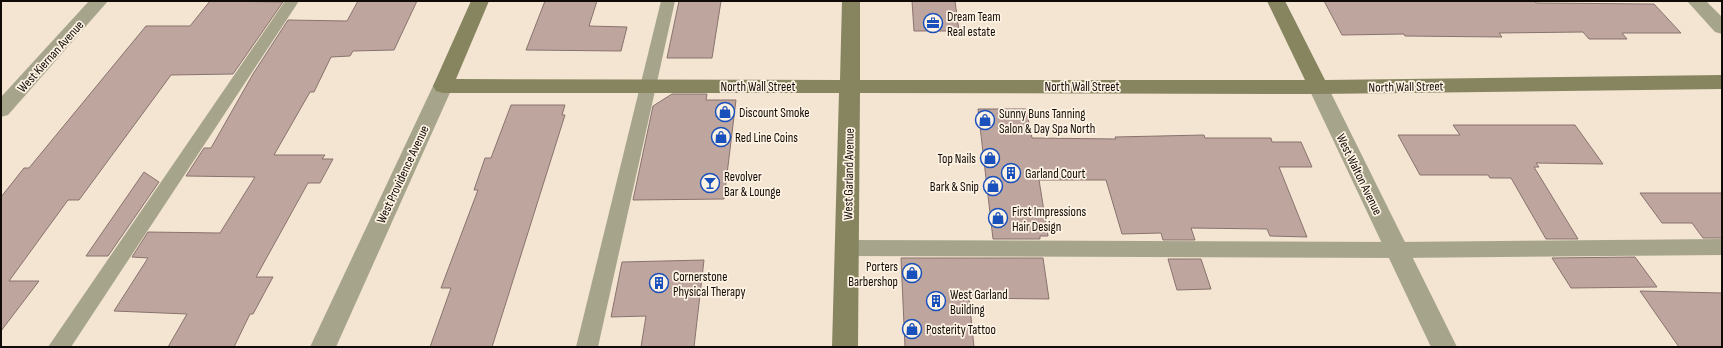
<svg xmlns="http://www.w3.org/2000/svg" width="1723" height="348" viewBox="0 0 1723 348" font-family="'Sofia Sans Condensed',sans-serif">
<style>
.building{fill:#bea69f;stroke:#89736d}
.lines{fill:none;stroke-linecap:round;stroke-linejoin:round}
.lane{fill:#a6a58c;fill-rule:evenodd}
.street{fill:#a6a58c;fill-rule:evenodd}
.secondary{fill:#878560;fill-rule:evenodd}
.labels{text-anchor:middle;stroke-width:3.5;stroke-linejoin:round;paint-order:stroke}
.poi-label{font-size:13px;fill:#100b06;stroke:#fef2e3;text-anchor:start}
.street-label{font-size:13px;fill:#100b06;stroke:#fef2e3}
</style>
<rect width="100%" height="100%" fill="#f4e4d2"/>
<g class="building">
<path d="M210,1L283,2L233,74L171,75L79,200H68L9,281H39L1,331V197L24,168H29L146,26H190Z"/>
<path d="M358,1H417L394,50L353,51L350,56L331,57L314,92H310L274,155H325L322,159H333L320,183H308L256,277H273L253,314H250L234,347H168L187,314L114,311L148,258L132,257L148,232L220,233L255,177L186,176L204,148H211L253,74L288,20L347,21Z"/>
<path d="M545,1H597L589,26L627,27L621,51L526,50Z"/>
<path d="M679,1H721L712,58H667Z"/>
<path d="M912,1H955L959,31H914Z"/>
<path d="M1324,1H1535L1536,3L1650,4H1654L1681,33H1622L1627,39H1589L1583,32L1499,33L1502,37L1405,36L1404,34L1342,35Z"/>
<path d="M672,94H707L706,100H736L724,199L633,200L653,106Z"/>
<path d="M511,105H565L562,115H565L492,347H430L451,288H441L478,190H474L485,158H491Z"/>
<path d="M978,109H1026L1032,138L1116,139L1115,137L1204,135L1205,138H1271L1272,142H1301L1312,167H1279L1307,237L1270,236L1267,229L1191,228L1195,240H1163L1161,233L1122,234L1106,180H1039L1048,236H1040V239H993Z"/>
<path d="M1453,125H1575L1603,164L1536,163L1539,167H1534L1578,239H1546L1511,178H1490L1488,175H1420L1398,135H1460Z"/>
<path d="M144,172L159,182L108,256H86Z"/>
<path d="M1640,193H1722V238H1703L1692,223H1662Z"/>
<path d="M1635,257L1657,287L1571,288L1552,258Z"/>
<path d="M901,258H1043L1049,299L969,298L974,347H905Z"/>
<path d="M1168,259H1201L1211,289L1177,290Z"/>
<path d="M704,260L694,347H641L646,316L611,317L622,262Z"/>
<path d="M1640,291L1722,293V347H1679Z"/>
</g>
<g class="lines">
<g class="lane">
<path d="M285,1H299L71,347H48Z"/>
<path d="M661,1H675L598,347H576Z"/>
<path d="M1722,239V255L1397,258L847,256L840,253L837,248L840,243L847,240L1397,242Z"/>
</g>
<g class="street">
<path d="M89,1H108L8,115L1,117V97Z"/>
<path d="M1687,1H1706L1722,17V34L1715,32Z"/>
<path d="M443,79L450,81L453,86L336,347H310L433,86L436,81Z"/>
<path d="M1318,80L1325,82L1328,87L1457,347H1431L1308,87L1311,82Z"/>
</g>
<path class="secondary" d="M471,1H489L456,79L840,80L842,1H860V80H1305L1267,1H1285L1325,80L1722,75V89L1318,94L860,93L858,347H832L839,93H443L436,91L433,86Z"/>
</g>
<defs>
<g id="office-ring" transform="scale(1)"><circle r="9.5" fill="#fef2e3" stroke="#1950bc" stroke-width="1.5"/><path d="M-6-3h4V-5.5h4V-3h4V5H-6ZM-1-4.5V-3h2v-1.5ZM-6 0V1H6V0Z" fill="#1950bc"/></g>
<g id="shop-ring" transform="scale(1)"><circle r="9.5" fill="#fef2e3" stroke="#1950bc" stroke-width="1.5"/><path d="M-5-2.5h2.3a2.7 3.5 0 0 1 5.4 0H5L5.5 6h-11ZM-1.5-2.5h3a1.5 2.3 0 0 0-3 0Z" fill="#1950bc"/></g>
<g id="building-ring" transform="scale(1)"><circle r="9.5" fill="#fef2e3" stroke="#1950bc" stroke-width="1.5"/><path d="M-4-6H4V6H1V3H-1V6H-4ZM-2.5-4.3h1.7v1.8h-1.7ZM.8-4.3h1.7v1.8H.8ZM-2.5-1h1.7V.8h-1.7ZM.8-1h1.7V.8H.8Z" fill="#1950bc"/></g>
<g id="bar-ring" transform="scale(1)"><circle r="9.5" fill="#fef2e3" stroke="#1950bc" stroke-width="1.5"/><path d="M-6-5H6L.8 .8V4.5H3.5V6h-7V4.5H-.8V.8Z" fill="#1950bc"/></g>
</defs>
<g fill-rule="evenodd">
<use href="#office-ring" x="933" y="23"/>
<use href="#shop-ring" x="725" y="112"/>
<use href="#shop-ring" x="985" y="120"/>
<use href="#shop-ring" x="721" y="137"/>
<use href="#shop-ring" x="990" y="158"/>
<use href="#building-ring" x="1011" y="173"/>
<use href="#bar-ring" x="710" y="183"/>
<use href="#shop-ring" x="993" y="186"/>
<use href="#shop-ring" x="998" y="218"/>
<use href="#shop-ring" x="912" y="273"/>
<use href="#building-ring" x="659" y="283"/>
<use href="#building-ring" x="936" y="301"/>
<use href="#shop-ring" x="912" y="329"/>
</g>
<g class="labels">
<g class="poi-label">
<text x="947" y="21">Dream Team<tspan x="947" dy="15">Real estate</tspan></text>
<text x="739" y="117">Discount Smoke</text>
<text x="999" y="118">Sunny Buns Tanning<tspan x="999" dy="15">Salon &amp; Day Spa North</tspan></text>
<text x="735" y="142">Red Line Coins</text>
<text x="976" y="163" text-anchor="end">Top Nails</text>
<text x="1025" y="178">Garland Court</text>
<text x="724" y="181">Revolver<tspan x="724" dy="15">Bar &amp; Lounge</tspan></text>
<text x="979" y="191" text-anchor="end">Bark &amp; Snip</text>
<text x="1012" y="216">First Impressions<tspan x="1012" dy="15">Hair Design</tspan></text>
<text x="898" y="271" text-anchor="end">Porters<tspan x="898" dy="15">Barbershop</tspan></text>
<text x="673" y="281">Cornerstone<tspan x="673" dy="15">Physical Therapy</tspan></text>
<text x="950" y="299">West Garland<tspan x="950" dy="15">Building</tspan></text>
<text x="926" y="334">Posterity Tattoo</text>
</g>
<g class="street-label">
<text transform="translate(50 56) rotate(-48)" y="5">West Kiernan Avenue</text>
<text x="758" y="91">North Wall Street</text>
<text x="1082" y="91">North Wall Street</text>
<text transform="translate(1406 86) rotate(-1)" y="5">North Wall Street</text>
<text transform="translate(402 174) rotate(-65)" y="5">West Providence Avenue</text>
<text transform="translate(848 174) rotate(-89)" y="5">West Garland Avenue</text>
<text transform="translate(1360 174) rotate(64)" y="5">West Walton Avenue</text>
</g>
</g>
<rect width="1723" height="348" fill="none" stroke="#100b06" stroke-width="4"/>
</svg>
